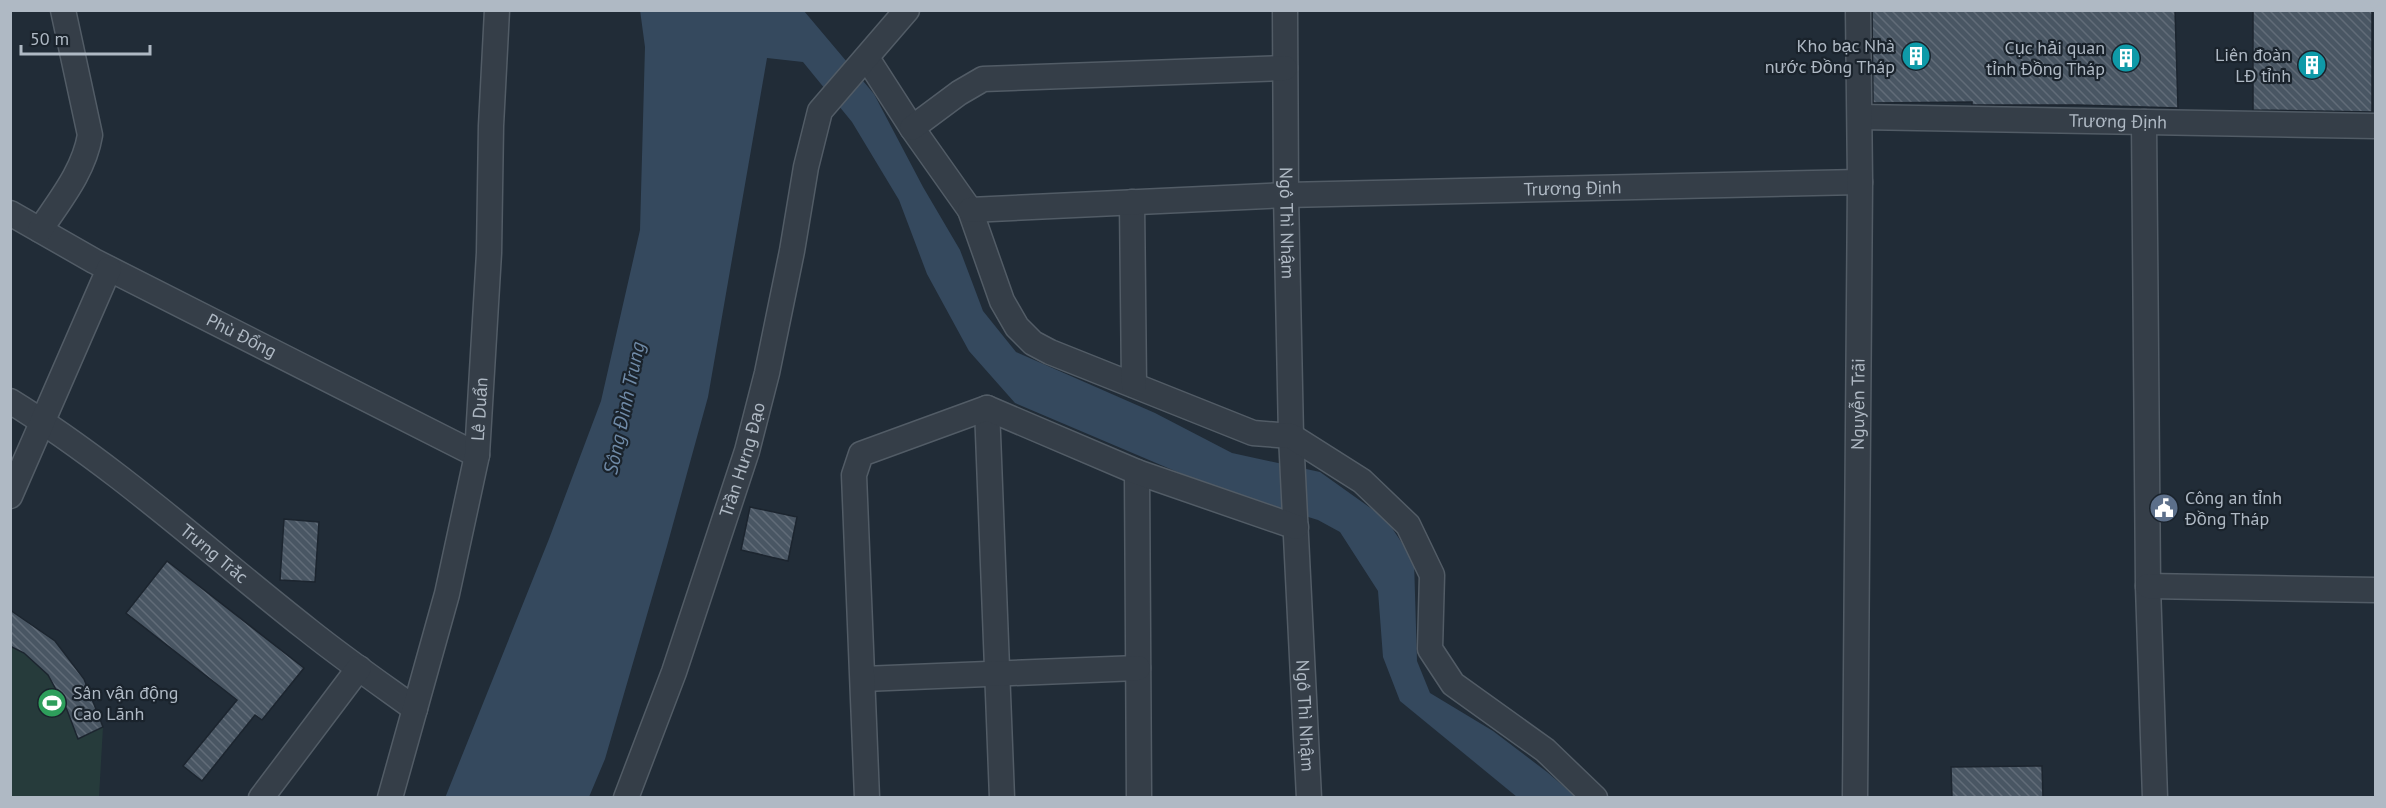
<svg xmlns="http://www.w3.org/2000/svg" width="2386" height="808" viewBox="0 0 2386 808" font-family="'PT Sans',sans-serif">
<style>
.pitch{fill:#263b3b}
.water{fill:#35495e}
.building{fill:url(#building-back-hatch);stroke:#1c252f;stroke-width:1.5}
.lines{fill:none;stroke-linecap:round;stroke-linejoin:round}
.minor-casing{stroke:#525c66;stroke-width:27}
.minor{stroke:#353e48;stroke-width:24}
.labels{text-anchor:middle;stroke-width:4.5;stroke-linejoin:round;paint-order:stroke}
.poi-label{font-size:18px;fill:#afb9c4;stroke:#1a232c;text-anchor:end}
.street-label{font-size:18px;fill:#afb9c4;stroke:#1a232c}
.water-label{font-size:20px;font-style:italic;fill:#708ba8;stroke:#1a232c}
</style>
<defs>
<pattern id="building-back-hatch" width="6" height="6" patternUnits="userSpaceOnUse" patternTransform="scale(1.5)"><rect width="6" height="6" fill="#495663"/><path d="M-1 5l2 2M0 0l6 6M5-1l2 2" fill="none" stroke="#616c78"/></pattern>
</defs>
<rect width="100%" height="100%" fill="#212c37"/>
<path class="pitch" d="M10,610L55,641L84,679L103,727L99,797H11Z"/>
<path class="water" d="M640,10L804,11L874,94L923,187L960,250L983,311L1016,352L1155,413L1232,453L1320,472L1386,519L1414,561L1417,661L1430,693L1493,731L1547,772L1576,797H1517L1400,701L1383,657L1378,591L1340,532L1318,520L1215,488L1015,403L969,351L927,274L899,200L852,122L803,62L767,58L708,397L667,546L605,759L589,797L445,798L549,539L601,401L640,230L645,47Z"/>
<g class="building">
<path d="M1872,10H2175L2178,108L2077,105H1972V102L1873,103Z"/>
<path d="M2253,10H2372V112L2253,110Z"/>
<path d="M750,507L797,517L788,561L741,550Z"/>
<path d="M284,519L319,522L315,582L280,580Z"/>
<path d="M167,561L304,668L262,720L255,715L202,781L183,766L237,700L126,613Z"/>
<path d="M10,610L55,641L84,679L103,727L78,739L67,710L48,675L24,653L10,646Z"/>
<path d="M2042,766L2043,798H1952L1951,767Z"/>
</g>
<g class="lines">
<g class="minor-casing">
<g id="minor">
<path id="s1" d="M1285,10L1286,195L1291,436L1309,798"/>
<path d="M867,58L912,128L970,210L1002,301L1017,327L1033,343L1050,352L1253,433L1291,436L1362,481L1408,525L1432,575L1430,649L1453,684L1545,750L1595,798"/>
<path id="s2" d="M1860,117L2376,126"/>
<path d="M2144,122L2148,586L2155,798"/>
<path d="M912,128L959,93L983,79L1285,68"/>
<path d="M1132,202L1134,385"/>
<path id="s3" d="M970,210L1286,195L1860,182"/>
<path id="s4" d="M10,213L94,261L477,455"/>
<path d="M40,230C60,200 84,171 90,135L63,10"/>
<path id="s5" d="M10,401C117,467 210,553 308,630C343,658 379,683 415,709"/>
<path d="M987,408L1002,798"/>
<path d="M1137,472L1139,798"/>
<path d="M10,496L109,269"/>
<path d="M2148,586L2376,590"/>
<path d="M863,679L1138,668"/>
<path d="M261,798L359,668"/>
<path id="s6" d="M390,798L447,594L477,455L489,253L491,126L497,10"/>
<path id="s7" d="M626,798L674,672L747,451L767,373L792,251L806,167L820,111L907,10"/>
<path d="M867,798L854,475L861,454L987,408L1137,472L1296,527"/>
<path id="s8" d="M1855,798L1860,182L1858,10"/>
</g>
</g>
<use href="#minor" class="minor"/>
</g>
<defs>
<g id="building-disc" transform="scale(1.5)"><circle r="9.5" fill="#0f9aa8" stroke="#1a232c"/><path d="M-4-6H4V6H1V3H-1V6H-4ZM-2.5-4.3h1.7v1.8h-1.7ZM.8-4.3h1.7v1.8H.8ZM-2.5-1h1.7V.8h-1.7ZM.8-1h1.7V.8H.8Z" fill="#fff"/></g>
<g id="civic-disc" transform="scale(1.5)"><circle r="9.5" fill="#5c6f8a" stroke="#1a232c"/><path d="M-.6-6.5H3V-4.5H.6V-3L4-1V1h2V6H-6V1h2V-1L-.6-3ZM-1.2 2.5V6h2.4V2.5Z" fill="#fff"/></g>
<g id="stadium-disc" transform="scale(1.5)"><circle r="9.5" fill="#2e9e5b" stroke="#1a232c"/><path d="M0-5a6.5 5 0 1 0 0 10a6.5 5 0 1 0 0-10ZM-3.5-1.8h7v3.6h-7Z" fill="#fff"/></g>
</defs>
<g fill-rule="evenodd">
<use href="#building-disc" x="1916" y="56"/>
<use href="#building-disc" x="2126" y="58"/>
<use href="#building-disc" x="2312" y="65"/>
<use href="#civic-disc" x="2164" y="508"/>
<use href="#stadium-disc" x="52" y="703"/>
</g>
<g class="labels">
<g class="poi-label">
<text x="1895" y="52">Kho bạc Nhà<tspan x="1895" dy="21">nước Đồng Tháp</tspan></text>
<text x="2105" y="54">Cục hải quan<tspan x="2105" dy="21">tỉnh Đồng Tháp</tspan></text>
<text x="2291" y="61">Liên đoàn<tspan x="2291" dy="21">LĐ tỉnh</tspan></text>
<text x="2185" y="504" text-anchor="start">Công an tỉnh<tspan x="2185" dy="21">Đồng Tháp</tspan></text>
<text x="73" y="699" text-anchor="start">Sân vận động<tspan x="73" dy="21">Cao Lãnh</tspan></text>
</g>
<g class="street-label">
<text dy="6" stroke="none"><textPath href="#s2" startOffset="258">Trương Định</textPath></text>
<text dy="6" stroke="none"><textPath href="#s3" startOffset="603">Trương Định</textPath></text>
<text dy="6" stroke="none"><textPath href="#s1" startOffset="213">Ngô Thì Nhậm</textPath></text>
<text dy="6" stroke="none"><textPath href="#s4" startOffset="262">Phù Đổng</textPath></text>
<text dy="6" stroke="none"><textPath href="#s8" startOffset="394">Nguyễn Trãi</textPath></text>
<text dy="6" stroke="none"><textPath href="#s6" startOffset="400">Lê Duẩn</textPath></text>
<text dy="6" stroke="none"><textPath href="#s7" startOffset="358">Trần Hưng Đạo</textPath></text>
<text dy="6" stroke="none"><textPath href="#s5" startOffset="255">Trưng Trắc</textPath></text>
<text dy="6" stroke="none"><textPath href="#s1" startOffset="706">Ngô Thì Nhậm</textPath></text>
</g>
<g class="water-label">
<text transform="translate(624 408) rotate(-78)" y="7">Sông Đình Trung</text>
</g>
</g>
<rect width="2386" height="808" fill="none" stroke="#afb9c4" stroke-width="24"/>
<path d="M21 45v9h129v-9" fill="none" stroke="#afb9c4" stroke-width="3"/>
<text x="30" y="45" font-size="18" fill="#afb9c4" stroke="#1a232c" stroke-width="4.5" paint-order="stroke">50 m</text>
</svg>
